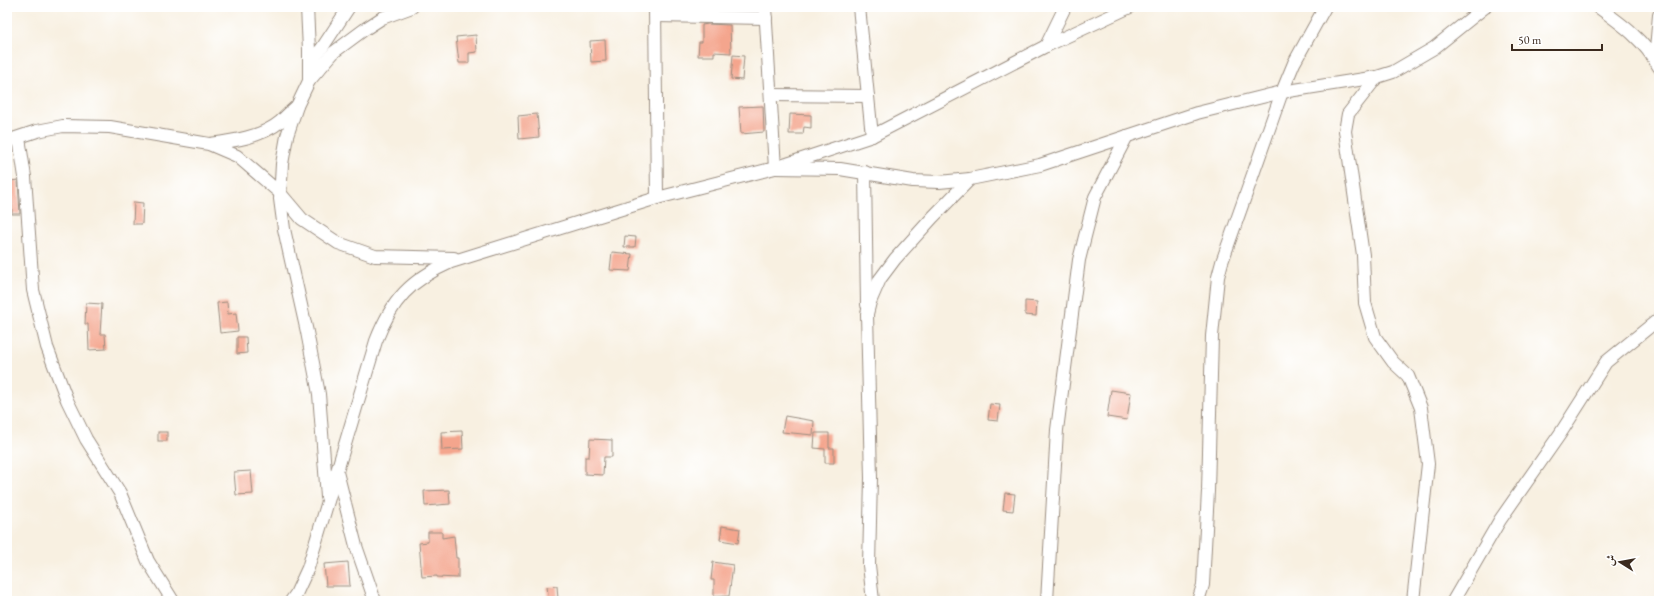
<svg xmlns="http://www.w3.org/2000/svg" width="1666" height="608" viewBox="0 0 1666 608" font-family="'EB Garamond',Amiri,serif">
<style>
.building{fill:#f4a58d}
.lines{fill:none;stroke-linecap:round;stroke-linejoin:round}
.street-casing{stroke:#9a8d80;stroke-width:14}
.street{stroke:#fff;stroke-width:12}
</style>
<rect width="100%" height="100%" fill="#fff"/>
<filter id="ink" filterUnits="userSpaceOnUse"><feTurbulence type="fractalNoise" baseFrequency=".025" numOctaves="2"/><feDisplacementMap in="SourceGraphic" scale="8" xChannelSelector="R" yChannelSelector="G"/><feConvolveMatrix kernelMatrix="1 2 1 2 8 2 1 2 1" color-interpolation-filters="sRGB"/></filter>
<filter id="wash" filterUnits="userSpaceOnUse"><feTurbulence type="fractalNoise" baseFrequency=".012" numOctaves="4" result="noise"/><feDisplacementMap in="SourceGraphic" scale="16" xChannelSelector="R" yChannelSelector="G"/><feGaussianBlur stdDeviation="0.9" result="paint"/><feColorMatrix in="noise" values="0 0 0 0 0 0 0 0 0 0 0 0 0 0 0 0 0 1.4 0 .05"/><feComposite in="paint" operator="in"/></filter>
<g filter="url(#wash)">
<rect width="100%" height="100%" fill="#f8f0e1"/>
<g id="blocks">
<g class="building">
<path d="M708,24L730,25L731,53L714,52V56H698L699,42H702V25Z"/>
<path d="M476,35L477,52L469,53V63H459L456,37Z"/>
<path d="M605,40L606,61L591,62L590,41Z"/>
<path d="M733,55L744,56L742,80L731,79Z"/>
<path d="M763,106L764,132L741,134L739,107Z"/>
<path d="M537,114L539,137L519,139L518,116Z"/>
<path d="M790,114L811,115V128L804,127L803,134H789Z"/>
<path d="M18,180L20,214H12L11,181Z"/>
<path d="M134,202L143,203L142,224H133Z"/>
<path d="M625,236L636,237L635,247H624Z"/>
<path d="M612,252L632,254L630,271L610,270Z"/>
<path d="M1025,301L1037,302L1036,316L1025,315Z"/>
<path d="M227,302L228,314L236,313L238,331L220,333L217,303Z"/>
<path d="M86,303L102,304L100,334H105L106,349L89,350L88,324H85Z"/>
<path d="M237,337H246L247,353L237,354Z"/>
<path d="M1111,390L1131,393L1127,420L1107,417Z"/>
<path d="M990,404L1000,405L998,421L988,420Z"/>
<path d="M785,416L814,421L813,435L782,432Z"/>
<path d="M462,431L463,449L442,450L441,432Z"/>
<rect x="158" y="432" width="9" height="9"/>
<path d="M815,433H829V448H834V463H825V449L814,448Z"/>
<path d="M590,439L612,440V457H604L603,475L585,474V457H589Z"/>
<path d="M251,471L253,494L236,495L234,472Z"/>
<path d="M449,490L450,504L425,506L424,491Z"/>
<path d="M1005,493L1015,494L1013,511L1003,510Z"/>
<path d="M722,526L740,529L738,543L720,540Z"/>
<path d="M428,532H442V538L454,536L456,558H458V578L437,577V576L422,577L419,543L428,542Z"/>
<path d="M348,562L350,586H326L324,564Z"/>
<path d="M713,562L733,565L729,596L714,597V580H711Z"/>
<path d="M557,586L558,599L549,600L547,587Z"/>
</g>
</g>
</g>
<g filter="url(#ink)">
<use href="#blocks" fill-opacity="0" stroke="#9a8d80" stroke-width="1"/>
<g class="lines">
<g class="street-casing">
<g id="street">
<path d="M307,7L309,50V81"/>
<path d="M655,7L657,198"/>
<path d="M765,7L775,168L840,169L913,181L939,182L970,179L1040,165L1197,113L1282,92L1377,77L1393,72L1434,48L1485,7"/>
<path d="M859,7L872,136"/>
<path d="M1598,7C1623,25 1644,40 1659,67"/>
<path d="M656,16L766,18"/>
<path d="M1046,46L1065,7"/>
<path d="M1655,60L1659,15"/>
<path d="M309,64L322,48L349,7"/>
<path d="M1377,77L1348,114L1345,131L1363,255L1365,303L1375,337L1393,362L1408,376L1421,408L1428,464L1413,601"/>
<path d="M771,95L868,96"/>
<path d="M19,138L25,177L33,290L47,347L67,400L86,439L120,493L148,561L173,601"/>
<path d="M7,141L37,131L63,126L110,127L209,144L237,156L280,193L302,219L338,243L375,256L454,258"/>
<path d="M210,144C234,141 262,137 281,121C286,116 291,111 297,106"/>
<path d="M865,172L867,305"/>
<path d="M337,472L356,546L375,601"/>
<path d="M327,497L319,394L307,332L284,229L280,199L282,164L287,136L297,106L309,81L334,52L365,29L382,18L412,7"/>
<path d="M291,601L296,594L308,568L376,341C392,300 410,280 451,262L657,198L775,168L872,136L1046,46L1130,7"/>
<path d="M873,601L869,565L871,478L867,314L870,302L880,279L895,259L933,217L970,179"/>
<path d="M1047,601L1057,430L1079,260L1095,197L1127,136"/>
<path d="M1198,601L1203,585L1208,491L1212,336L1218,277L1222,262L1282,92L1294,63L1325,7"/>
<path d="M1453,601L1500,520L1560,434L1606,362L1659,319"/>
</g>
</g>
<use href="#street" class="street"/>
</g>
</g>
<rect width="1666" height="608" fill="none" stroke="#fff" stroke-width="24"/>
<g transform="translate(1620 562) rotate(281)" stroke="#ffffff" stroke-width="3" paint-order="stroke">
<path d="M0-3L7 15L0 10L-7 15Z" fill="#3b2a1e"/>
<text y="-6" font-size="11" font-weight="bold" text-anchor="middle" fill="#3b2a1e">ش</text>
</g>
<path d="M1512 44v6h90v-6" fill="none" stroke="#3b2a1e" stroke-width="2"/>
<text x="1518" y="44" font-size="12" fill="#3b2a1e" stroke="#ffffff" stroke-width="3" paint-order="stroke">50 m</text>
</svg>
